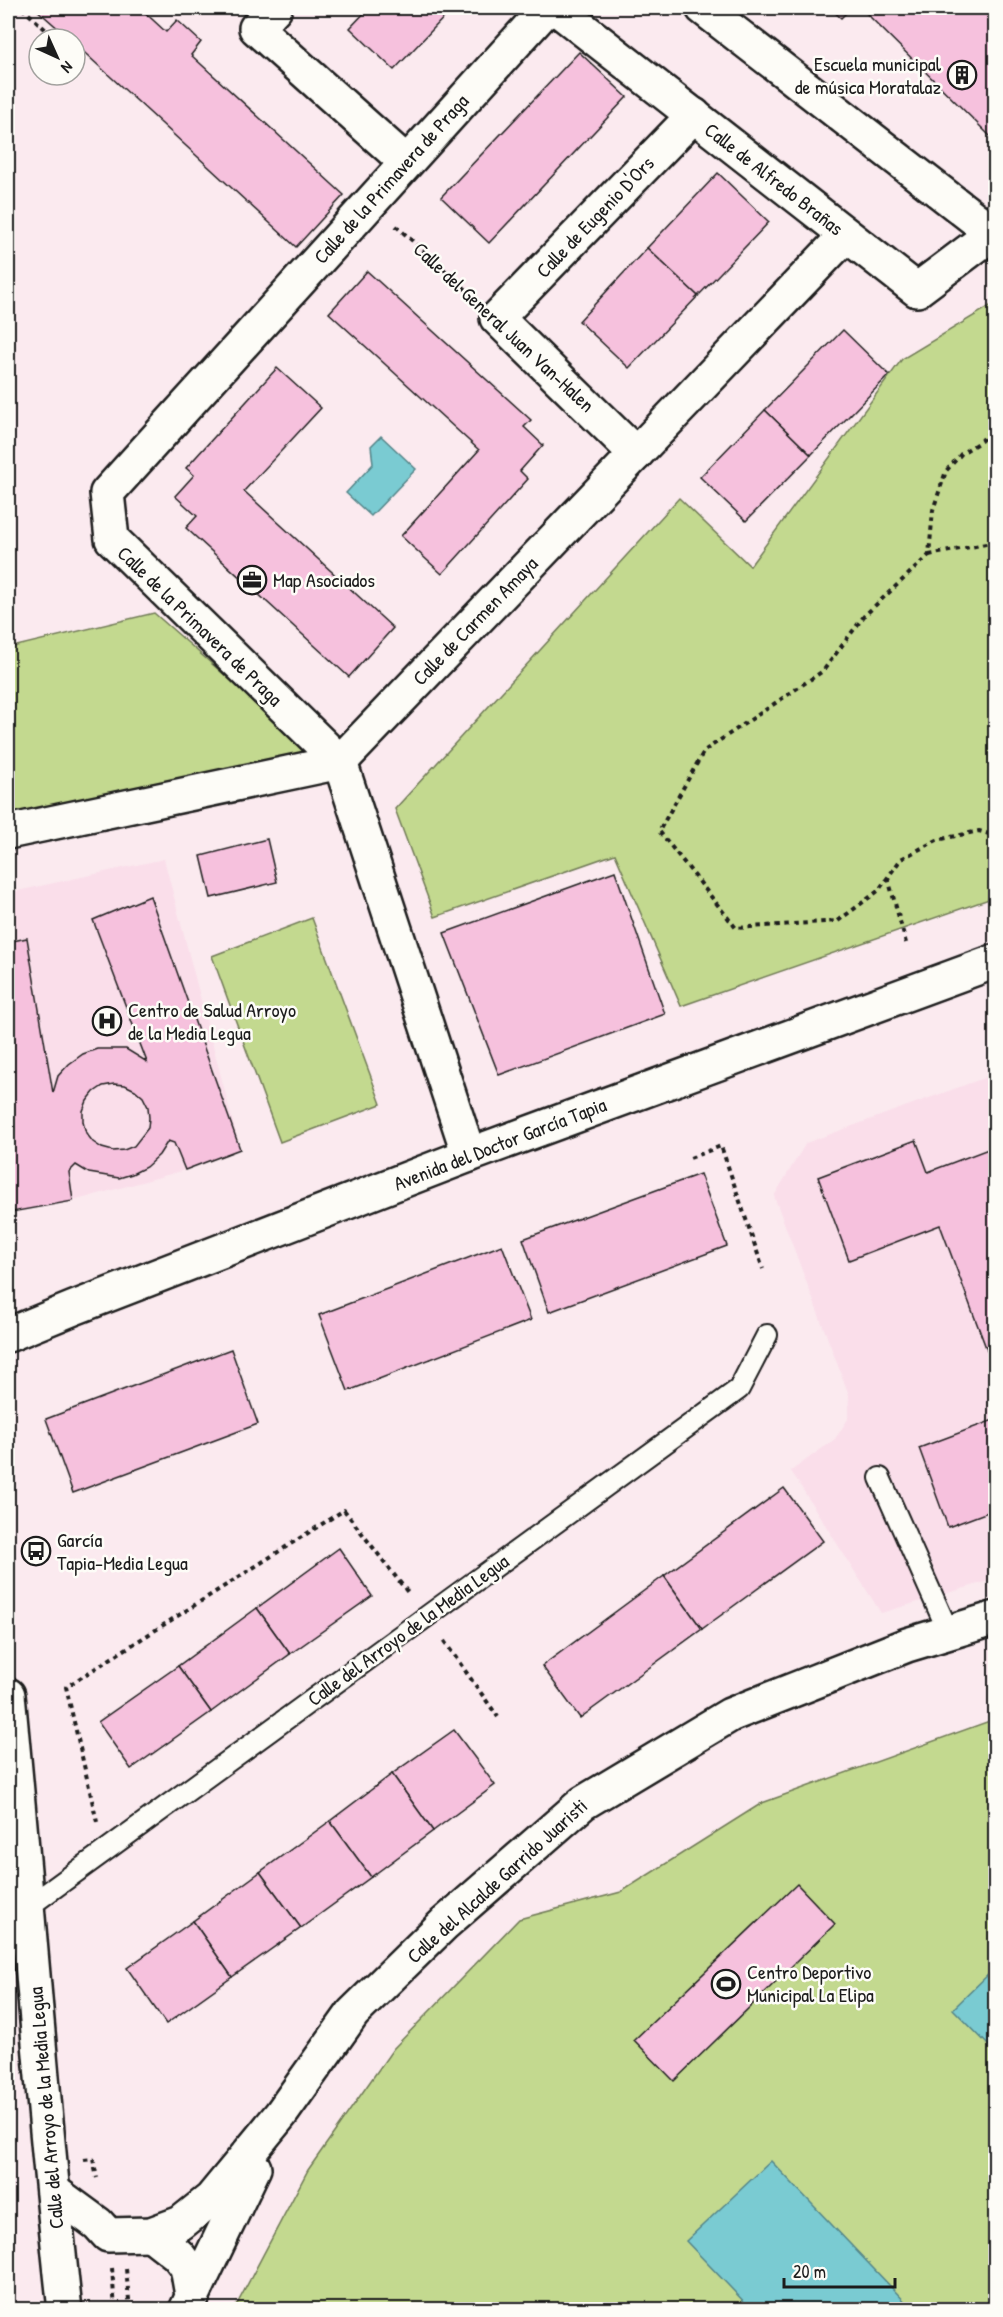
<svg xmlns="http://www.w3.org/2000/svg" width="1003" height="2317" viewBox="0 0 1003 2317" font-family="'Patrick Hand',sans-serif">
<style>
.built{fill:#fadeea}
.green{fill:#c3d98f;stroke:#707a56;stroke-width:1.5}
.water{fill:#7acbd2;stroke:#548589;stroke-width:1.5}
.building{fill:#f6c1dd;stroke:#1c1c1c;stroke-width:1.5;fill-rule:evenodd}
.lines{fill:none;stroke-linecap:round;stroke-linejoin:round}
.service-casing{stroke:#1c1c1c;stroke-width:24}
.minor-casing{stroke:#1c1c1c;stroke-width:38}
.tertiary-casing{stroke:#1c1c1c;stroke-width:38}
.path{stroke:#1c1c1c;stroke-width:4;stroke-dasharray:4.5 4.5;stroke-linecap:butt}
.service{stroke:#fdfcf7;stroke-width:20}
.minor{stroke:#fdfcf7;stroke-width:33}
.tertiary{stroke:#fdfcf7;stroke-width:33}
.labels{text-anchor:middle;stroke-width:5;stroke-linejoin:round;paint-order:stroke}
.poi-label{font-size:20px;fill:#1c1c1c;stroke:#fdfcf7;text-anchor:start}
.street-label{font-size:20px;fill:#1c1c1c;stroke:#fdfcf7}
</style>
<rect width="100%" height="100%" fill="#fbeaef"/>
<filter id="ink" filterUnits="userSpaceOnUse"><feTurbulence type="fractalNoise" baseFrequency=".0167" numOctaves="2"/><feDisplacementMap in="SourceGraphic" scale="12" xChannelSelector="R" yChannelSelector="G"/><feConvolveMatrix kernelMatrix="1 2 1 2 8 2 1 2 1" color-interpolation-filters="sRGB"/></filter>
<g filter="url(#ink)">
<g class="built">
<path d="M164,859L240,1149L185,1170L73,1201L12,1212L8,1188V893Z"/>
<path d="M995,1074V1579L881,1613L791,1471L835,1439L848,1419L849,1395L774,1196L806,1143Z"/>
</g>
<g class="green">
<path d="M995,303V897L681,1006L615,854L435,917L395,809L679,498L750,566L902,359Z"/>
<path d="M154,613L311,751L8,815V648Z"/>
<path d="M312,918L381,1104L280,1142L212,956Z"/>
<path d="M995,1719V2309L234,2310L308,2170L393,2049L519,1919L621,1892L762,1803Z"/>
</g>
<g class="water">
<path d="M381,436L416,469L371,516L346,493L373,464L371,446Z"/>
<path d="M995,1968V2052L953,2009Z"/>
<path d="M771,2161L912,2309H751L686,2241Z"/>
</g>
<g class="building">
<path d="M35,8H140L166,32L177,20L201,42L191,55L344,195L296,247L75,44V39H70Z"/>
<path d="M369,8H453L394,70L350,28Z"/>
<path d="M830,8H851L841,18Z"/>
<path d="M861,8H996V142Z"/>
<path d="M579,52L627,97L489,243L441,197Z"/>
<path d="M718,173L769,222L698,296L647,248Z"/>
<path d="M647,248L698,296L629,368L579,321Z"/>
<path d="M367,271L531,420L524,427L543,445L520,471L528,479L442,574L401,536L479,450L329,313Z"/>
<path d="M843,330L889,375L811,455L765,410Z"/>
<path d="M277,368L321,408L244,491L393,628L349,677L186,528L197,516L175,496L194,475L186,468Z"/>
<path d="M765,410L811,455L746,521L700,477Z"/>
<path d="M267,839L277,882L211,898L201,856Z"/>
<path d="M615,871L665,1014L499,1075L444,933Z"/>
<path d="M150,896L240,1149L185,1170L174,1143L168,1141L159,1155L146,1167L132,1174L119,1178L89,1173L76,1165L69,1172L73,1201L12,1212L8,1186V942L27,938L53,1093L58,1076L69,1064L83,1054L97,1049H126L147,1062L93,920ZM114,1084L125,1085L135,1090L143,1097L148,1107L149,1118L148,1128L134,1146L124,1150L113,1151L102,1148L93,1142L86,1133L83,1122V1111L87,1101L94,1092L103,1086Z"/>
<path d="M916,1140L928,1172L996,1146L994,1369L940,1225L849,1260L818,1177Z"/>
<path d="M700,1174L727,1246L549,1312L523,1239Z"/>
<path d="M502,1245L531,1320L348,1391L319,1315Z"/>
<path d="M231,1349L258,1424L73,1493L46,1419Z"/>
<path d="M996,1419V1509L948,1527L919,1448Z"/>
<path d="M784,1488L823,1541L702,1629L664,1576Z"/>
<path d="M339,1548L372,1596L290,1654L257,1608Z"/>
<path d="M664,1576L702,1629L580,1718L542,1666Z"/>
<path d="M257,1608L290,1654L211,1712L178,1666Z"/>
<path d="M178,1666L211,1712L131,1769L98,1722Z"/>
<path d="M454,1730L495,1785L433,1831L392,1774Z"/>
<path d="M392,1774L433,1831L371,1877L330,1821Z"/>
<path d="M330,1821L371,1877L301,1928L260,1872Z"/>
<path d="M260,1872L301,1928L232,1977L193,1921Z"/>
<path d="M797,1884L835,1924L674,2081L634,2040Z"/>
<path d="M193,1921L232,1977L166,2024L127,1968Z"/>
</g>
<g class="lines">
<g class="service-casing">
<g id="service">
<path d="M880,1478L949,1633"/>
<path d="M28,1907L739,1389L767,1335"/>
</g>
</g>
<g class="minor-casing">
<g id="minor">
<path d="M275,8L256,28L406,162"/>
<path d="M556,8L917,290L993,233"/>
<path d="M703,8L993,233L996,230"/>
<path d="M636,454L497,318L694,115"/>
<path d="M8,832L340,762L846,235"/>
<path d="M469,1155L340,762L112,539L107,493L547,8"/>
</g>
</g>
<g class="tertiary-casing">
<g id="tertiary">
<path d="M8,1335L74,1308L469,1155L996,961"/>
<path d="M8,1695C28,1900 42,2105 65,2310"/>
<path d="M53,2191L98,2224L108,2235L151,2234L181,2223L211,2199L281,2114L353,2013L444,1924L583,1803L730,1715L907,1645L996,1618"/>
<path d="M151,2234L178,2255L187,2267L192,2295"/>
<path d="M186,2310L254,2168"/>
</g>
</g>
<g class="path">
<path d="M22,8L56,39"/>
<path d="M396,226L472,295"/>
<path d="M996,425L981,441L962,453L946,471L933,510L929,555L864,616L823,671L704,751L659,831L736,928L838,921L878,891L901,859L937,840L979,831L996,836"/>
<path d="M929,555L996,542"/>
<path d="M888,878L906,943"/>
<path d="M690,1158L721,1146L763,1269"/>
<path d="M444,1641L498,1717"/>
<path d="M97,1822L66,1687L344,1510L409,1594"/>
<path d="M84,2160L93,2159L97,2178"/>
<path d="M112,2268L115,2310"/>
<path d="M126,2269L130,2310"/>
<path d="M8,2276L11,2310"/>
</g>
<use href="#service" class="service"/>
<use href="#minor" class="minor"/>
<use href="#tertiary" class="tertiary"/>
</g>
</g>
<defs>
<g id="building-ring" transform="scale(1.5)"><circle r="9.5" fill="#fdfcf7" stroke="#1c1c1c" stroke-width="1.5"/><path d="M-4-6H4V6H1V3H-1V6H-4ZM-2.5-4.3h1.7v1.8h-1.7ZM.8-4.3h1.7v1.8H.8ZM-2.5-1h1.7V.8h-1.7ZM.8-1h1.7V.8H.8Z" fill="#1c1c1c"/></g>
<g id="office-ring" transform="scale(1.5)"><circle r="9.5" fill="#fdfcf7" stroke="#1c1c1c" stroke-width="1.5"/><path d="M-6-3h4V-5.5h4V-3h4V5H-6ZM-1-4.5V-3h2v-1.5ZM-6 0V1H6V0Z" fill="#1c1c1c"/></g>
<g id="hospital-ring" transform="scale(1.5)"><circle r="9.5" fill="#fdfcf7" stroke="#1c1c1c" stroke-width="1.5"/><path d="M-5-5h3v3.5h4V-5h3V5h-3V1.5h-4V5h-3Z" fill="#1c1c1c"/></g>
<g id="bus-ring" transform="scale(1.5)"><circle r="9.5" fill="#fdfcf7" stroke="#1c1c1c" stroke-width="1.5"/><path d="M-5-6H5V4H4V6H2V4H-2V6H-4V4H-5ZM-3.5-4V0h7V-4ZM-3.5 1.2v1.5H-2V1.2ZM2 1.2v1.5H3.5V1.2Z" fill="#1c1c1c"/></g>
<g id="stadium-ring" transform="scale(1.5)"><circle r="9.5" fill="#fdfcf7" stroke="#1c1c1c" stroke-width="1.5"/><path d="M0-5a6.5 5 0 1 0 0 10a6.5 5 0 1 0 0-10ZM-3.5-1.8h7v3.6h-7Z" fill="#1c1c1c"/></g>
</defs>
<g fill-rule="evenodd">
<use href="#building-ring" x="962" y="75"/>
<use href="#office-ring" x="252" y="580"/>
<use href="#hospital-ring" x="107" y="1021"/>
<use href="#bus-ring" x="36" y="1551"/>
<use href="#stadium-ring" x="726" y="1984"/>
</g>
<g class="labels">
<g class="poi-label">
<text x="941" y="71" text-anchor="end">Escuela municipal<tspan x="941" dy="23">de música Moratalaz</tspan></text>
<text x="273" y="587">Map Asociados</text>
<text x="128" y="1017">Centro de Salud Arroyo<tspan x="128" dy="23">de la Media Legua</tspan></text>
<text x="57" y="1547">García<tspan x="57" dy="23">Tapia-Media Legua</tspan></text>
<text x="747" y="1979">Centro Deportivo<tspan x="747" dy="23">Municipal La Elipa</tspan></text>
</g>
<g class="street-label">
<text transform="translate(391 179) rotate(-48)" y="7">Calle de la Primavera de Praga</text>
<text transform="translate(774 179) rotate(38)" y="7">Calle de Alfredo Brañas</text>
<text transform="translate(595 217) rotate(-46)" y="7">Calle de Eugenio D'Ors</text>
<text transform="translate(504 327) rotate(43)" y="7">Calle del General Juan Van-Halen</text>
<text transform="translate(475 621) rotate(-46)" y="7">Calle de Carmen Amaya</text>
<text transform="translate(200 626) rotate(44)" y="7">Calle de la Primavera de Praga</text>
<text transform="translate(500 1144) rotate(-21)" y="7">Avenida del Doctor García Tapia</text>
<text transform="translate(408 1630) rotate(-36)" y="7">Calle del Arroyo de la Media Legua</text>
<text transform="translate(497 1881) rotate(-42)" y="7">Calle del Alcalde Garrido Juaristi</text>
<text transform="translate(46 2108) rotate(-95)" y="7">Calle del Arroyo de la Media Legua</text>
</g>
</g>
<rect width="1003" height="2317" fill="none" stroke="#fdfcf7" stroke-width="30"/>
<rect x="15" y="15" width="973" height="2287" fill="none" stroke="#1c1c1c" stroke-width="2" filter="url(#ink)"/>
<g transform="translate(57 57) rotate(135)"><circle r="28" fill="#fdfcf7" stroke="#a3a29f" stroke-width="1.5"/>
<path d="M0-4.5L10 22L0 15L-10 22Z" fill="#1c1c1c"/>
<text y="-9" font-size="16" font-weight="bold" text-anchor="middle" fill="#1c1c1c">N</text>
</g>
<path d="M784 2278v9h111v-9" fill="none" stroke="#1c1c1c" stroke-width="3"/>
<text x="793" y="2278" font-size="18" fill="#1c1c1c" stroke="#fdfcf7" stroke-width="4.5" paint-order="stroke">20 m</text>
</svg>
